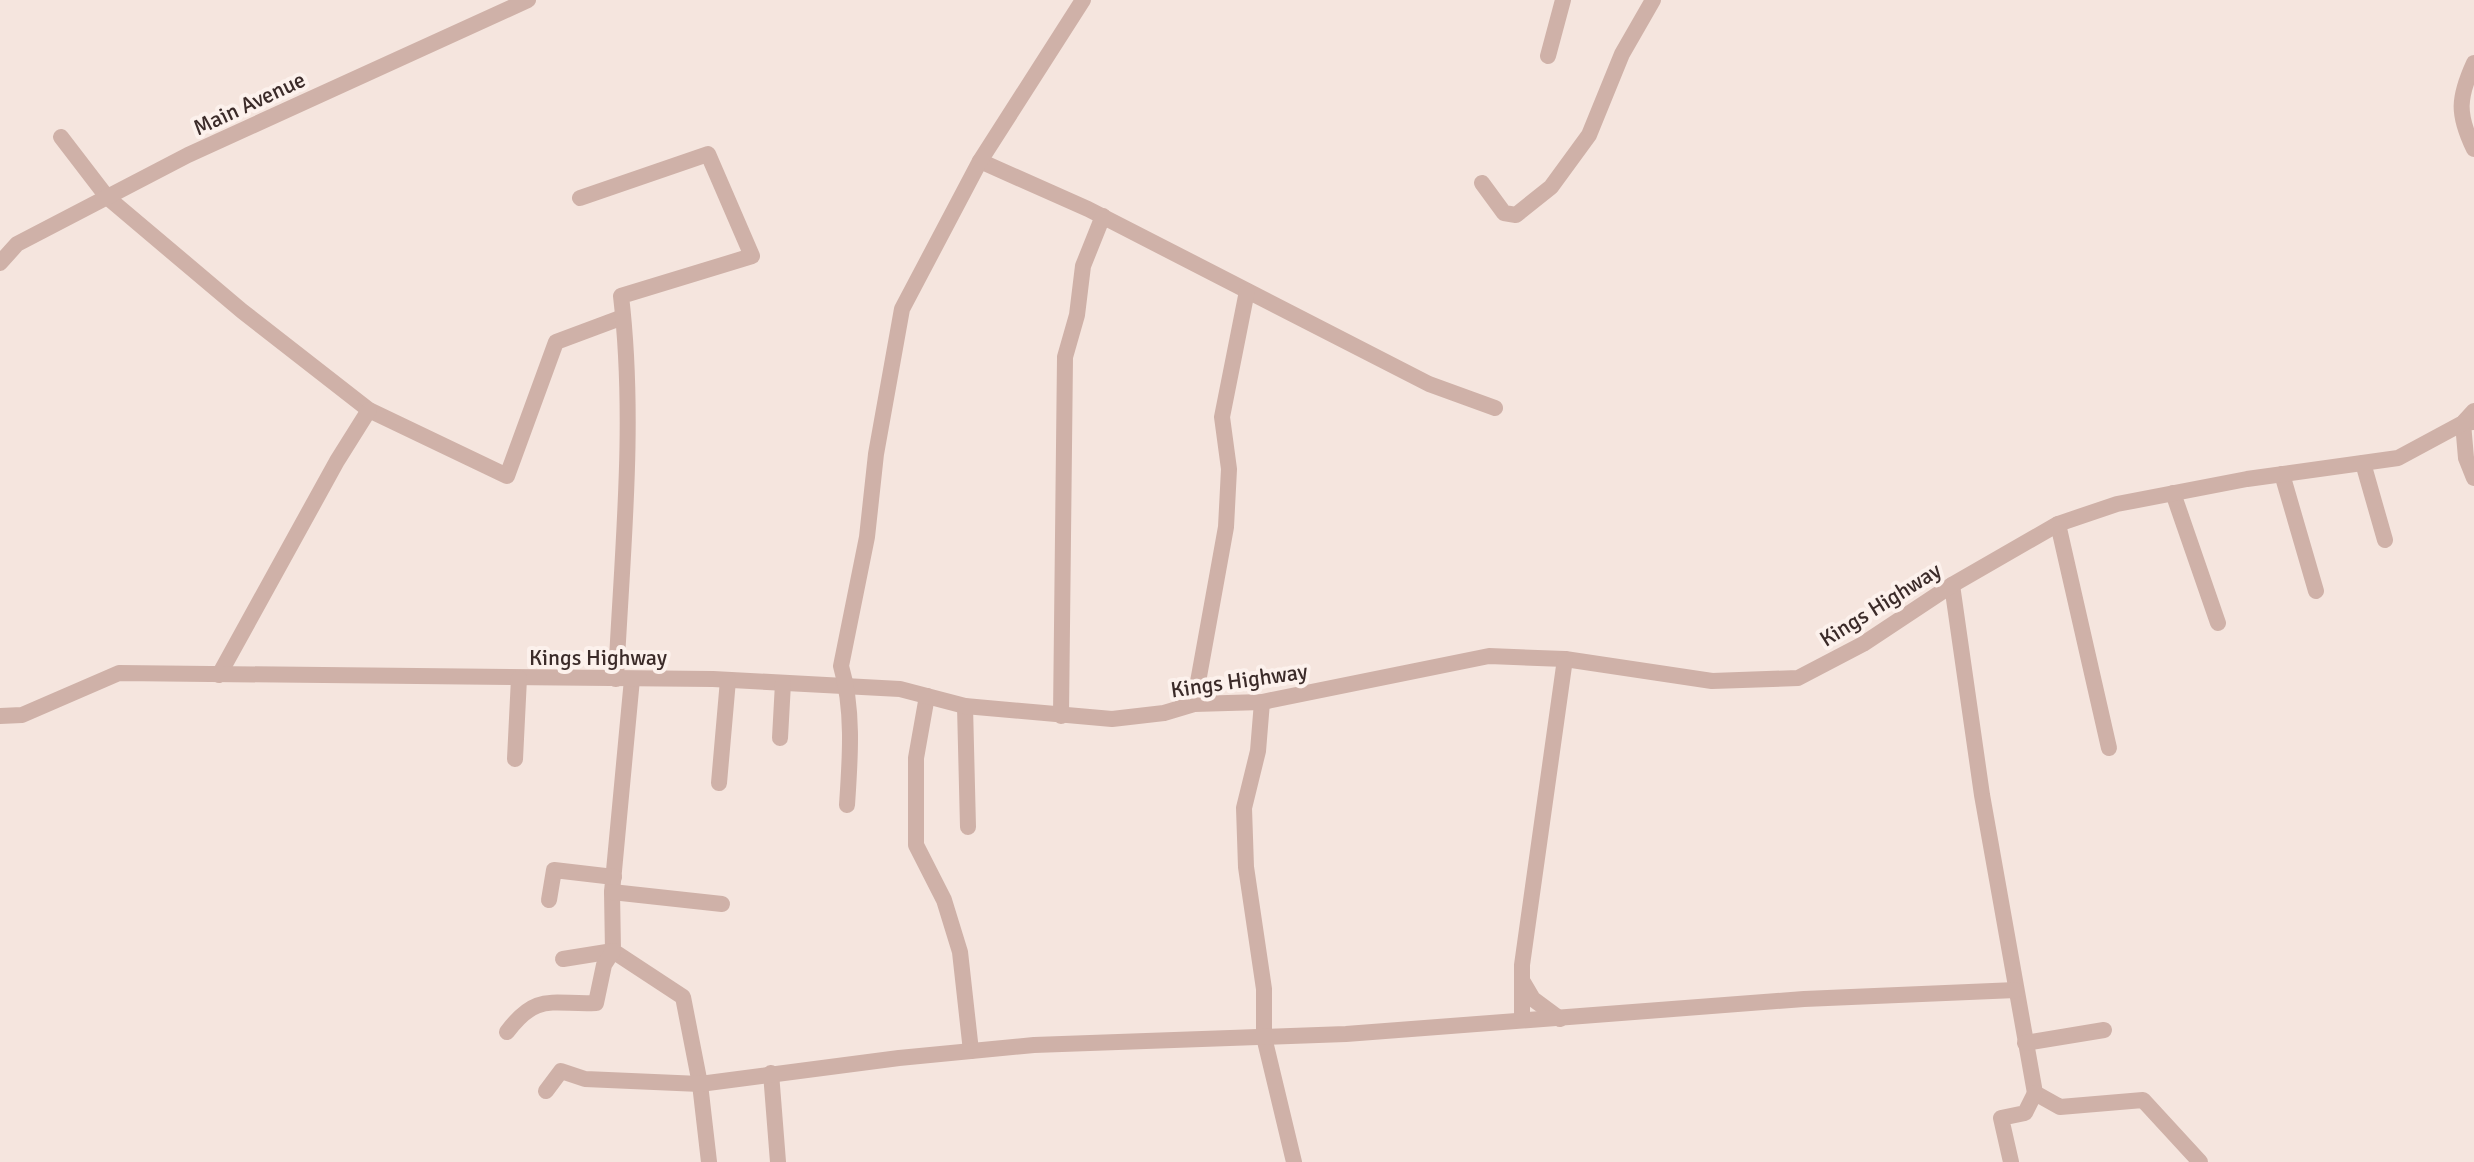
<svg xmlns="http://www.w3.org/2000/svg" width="2474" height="1162" viewBox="0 0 2474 1162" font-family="Signika,sans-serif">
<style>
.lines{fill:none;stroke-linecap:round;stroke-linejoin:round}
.minor{stroke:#cfb1a8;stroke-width:16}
.labels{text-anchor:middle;stroke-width:8;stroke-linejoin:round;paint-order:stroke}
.street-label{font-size:22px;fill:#3b2b29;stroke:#fcf1ec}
</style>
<rect width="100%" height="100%" fill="#f5e5de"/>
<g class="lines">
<g class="minor">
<path d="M1548,56L1563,0"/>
<path d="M2474,63C2458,98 2457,114 2474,149"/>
<path d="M61,137L107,197L242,311L369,410L507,476L556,342L623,317"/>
<path d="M980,161L1088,209L1429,384L1495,408"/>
<path d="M1482,183L1504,213L1516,215L1551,187L1589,135L1622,54L1653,0"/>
<path d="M580,198L708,154L752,256L621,296C636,423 622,552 616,679"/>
<path d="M0,263L17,244L188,155L528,0"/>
<path d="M2473,422L2463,423L2466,458L2474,478"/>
<path d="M2363,463L2385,540"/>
<path d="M2282,474L2316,591"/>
<path d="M2173,493L2218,623"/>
<path d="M2058,524L2109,748"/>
<path d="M1952,585L1982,795L2035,1093L2060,1107L2143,1100L2200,1162"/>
<path d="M219,675L337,461L369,410"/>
<path d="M632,679L612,892L613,951L683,997L700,1084L709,1162"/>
<path d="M927,696L916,758V845L944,900L960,952L971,1051"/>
<path d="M1262,702L1258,751L1244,808L1246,867L1264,989V1037L1294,1162"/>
<path d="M1194,704L1226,527L1229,469L1222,417L1247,291"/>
<path d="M965,706L968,827"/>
<path d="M0,716L22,715L119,673L713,679L900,689L965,706L1112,719L1164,713L1194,704L1262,702L1489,656L1565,659L1712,681L1798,678L1863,644L1952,585L2058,524L2117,504L2247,479L2398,458L2463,423L2474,411"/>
<path d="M1061,716L1065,357L1077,315L1083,266L1103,216"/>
<path d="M780,738L783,683"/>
<path d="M515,759L519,678"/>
<path d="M719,783L728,680"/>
<path d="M847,805C850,760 854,710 841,666L867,537L876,454L902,309L980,161L1083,0"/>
<path d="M612,892L722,904"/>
<path d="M549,900L554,870L614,877"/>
<path d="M563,959L613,951"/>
<path d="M1523,982L1533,999L1560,1019"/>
<path d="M1522,1020V965L1565,659"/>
<path d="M507,1032C537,992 552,1005 596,1003L604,965L613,951"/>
<path d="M2025,1043L2104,1030"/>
<path d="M771,1073L778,1162"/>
<path d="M546,1091L561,1071L585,1079L700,1084L899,1058L1034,1045L1346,1034L1804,999L2016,990"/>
<path d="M2011,1162L2001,1118L2025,1113L2035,1093"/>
</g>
</g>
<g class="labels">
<g class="street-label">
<text transform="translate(249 103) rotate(-25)" y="8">Main Avenue</text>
<text transform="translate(1880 604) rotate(-32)" y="8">Kings Highway</text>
<text x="598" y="665">Kings Highway</text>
<text transform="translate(1239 680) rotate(-8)" y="8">Kings Highway</text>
</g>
</g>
</svg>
